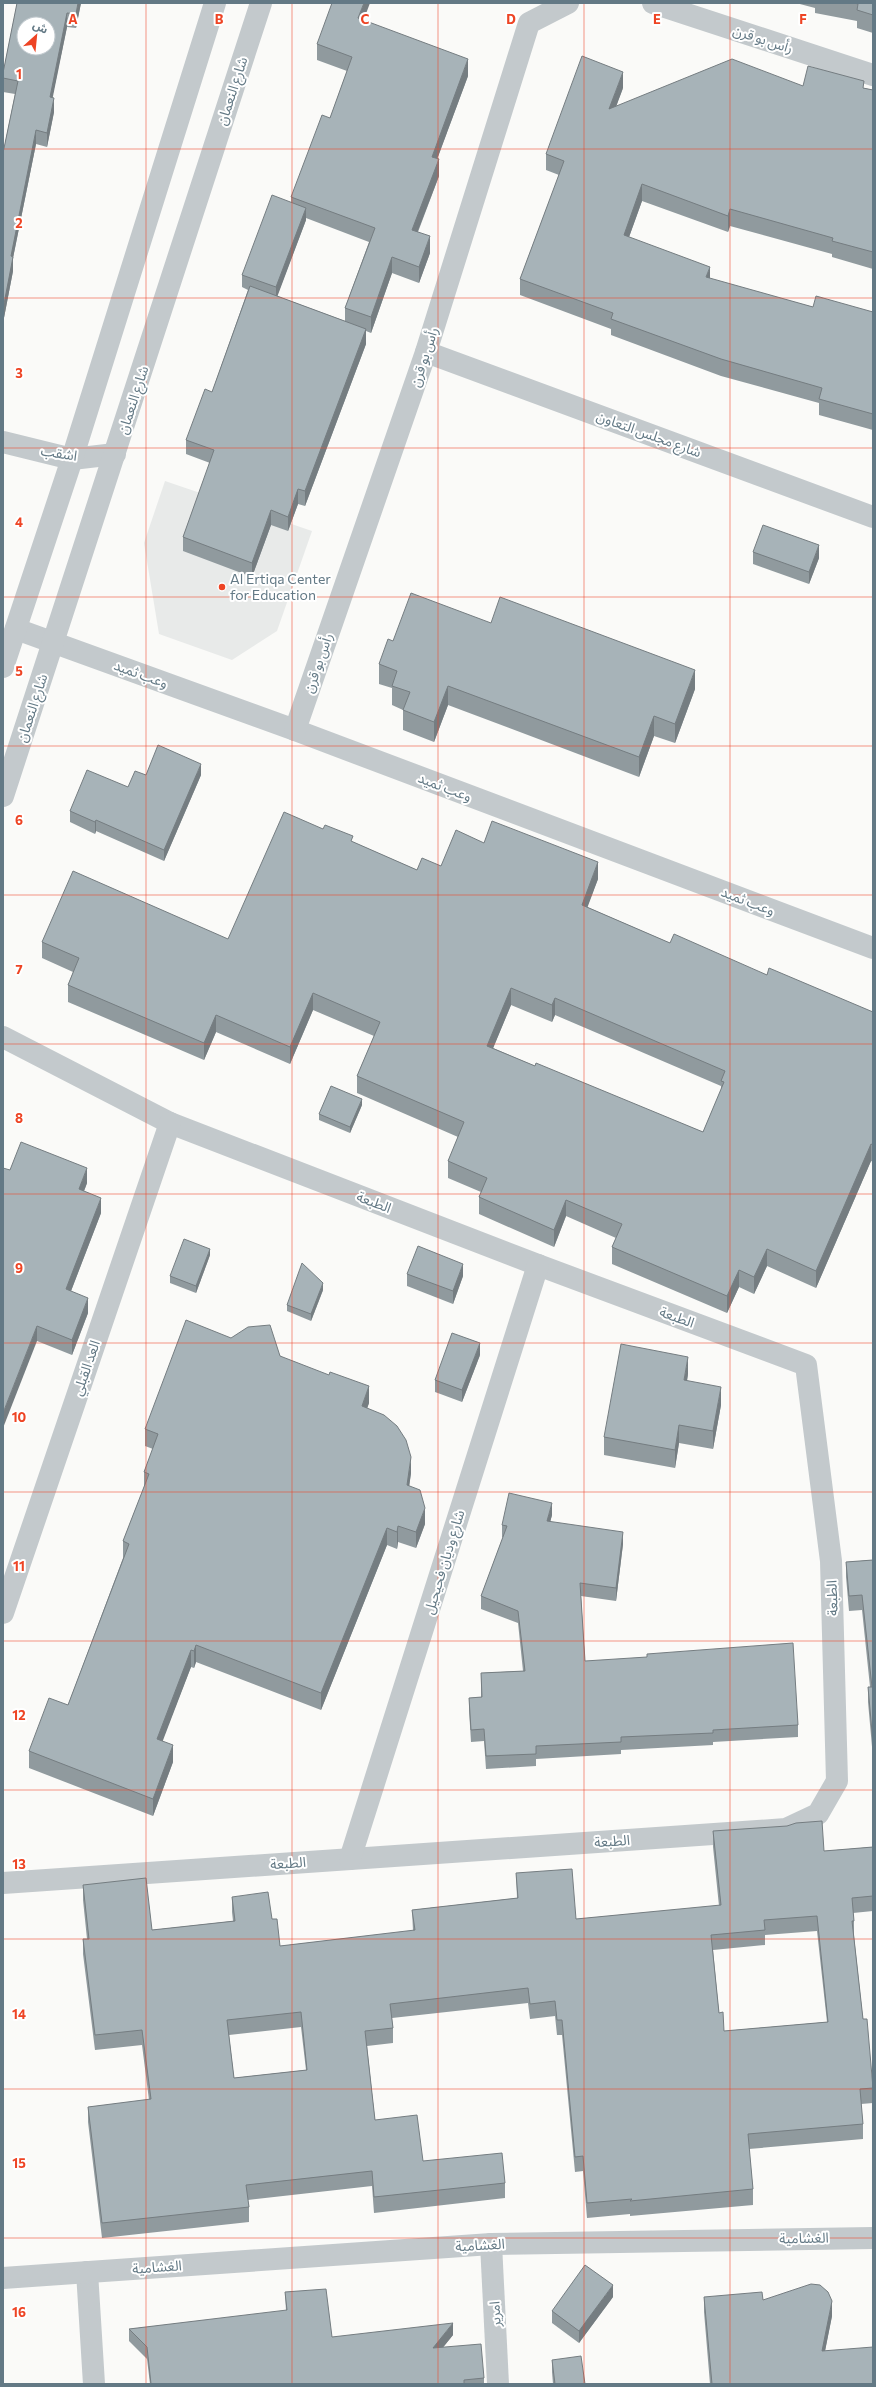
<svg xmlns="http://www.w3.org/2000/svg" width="876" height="2387" viewBox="0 0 876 2387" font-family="Commissioner,'Noto Sans Arabic',sans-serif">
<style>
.built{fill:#e8eae9}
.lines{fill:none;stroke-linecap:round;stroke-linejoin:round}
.minor{stroke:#c3c9cc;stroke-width:22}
.tertiary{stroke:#c3c9cc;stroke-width:22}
.wall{fill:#909a9e;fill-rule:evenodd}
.shaded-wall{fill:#757d81}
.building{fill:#a7b3b8;stroke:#757d81;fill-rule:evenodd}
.grid{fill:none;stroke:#ee4424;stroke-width:1;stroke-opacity:0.55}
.poi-dot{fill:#ee4424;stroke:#fff;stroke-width:1.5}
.labels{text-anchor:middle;stroke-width:4;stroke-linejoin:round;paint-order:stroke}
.street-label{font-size:14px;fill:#637985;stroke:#fff}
.poi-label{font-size:14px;fill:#637985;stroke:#fff;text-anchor:start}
.grid-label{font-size:13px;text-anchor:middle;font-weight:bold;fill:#ee4424;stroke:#fff;stroke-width:4;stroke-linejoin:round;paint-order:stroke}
</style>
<rect width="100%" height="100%" fill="#fafaf8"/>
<path class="built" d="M165,481L312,531L277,631L232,660L159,634L144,543Z"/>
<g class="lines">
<g class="minor">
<path d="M653,3L873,75"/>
<path d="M426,352L873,517"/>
<path d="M3,442L72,459L115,454"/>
<path d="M16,629L295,730L873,948"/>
<path d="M295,730L426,352L529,23L568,3"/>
<path d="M3,1037L170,1123L538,1265L806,1365L831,1561L837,1781L818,1814L786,1829L3,1883"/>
<path d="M3,1613L170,1123"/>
<path d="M350,1859L538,1265"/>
<path d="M491,2244L498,2384"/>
<path d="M87,2272L94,2384"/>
<path d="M3,2278L491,2244L873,2238"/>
</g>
<g class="tertiary">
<path d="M3,667L72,459L215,3"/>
<path d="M3,796L261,3"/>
</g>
</g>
<g class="wall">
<path d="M17,3H81L76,28L67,27L52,98L54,112L47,147L36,144L13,258V271L3,323V153L15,94L3,92V73Z"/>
<path d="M796,3H873V33L857,28V21L815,13V8Z"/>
<path d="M364,20L468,76L437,159L439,176L418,232L430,253L419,283L392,273L371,333L366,331V344L305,506L298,504L288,531L271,525L252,577L183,551V537L210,463L186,454V440L212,392L248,290L242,287V275L291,202V197L330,118L347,71L317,60V44ZM306,218L369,242L345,308V321L277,296L306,220Z"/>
<path d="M803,86L864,88L873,90V269L832,257V254L730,226L728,232L642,201L629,237L710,279L813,307L873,312V430L819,415V403L721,376L611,335V329L520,295V279L559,175L546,170V154L623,88L616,106Z"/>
<path d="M753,552L819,558L809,584L753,564Z"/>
<path d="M491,623L695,689L675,743L654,736L639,777L448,705L434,742L403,730V710L392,705V688L379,684V664L393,641Z"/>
<path d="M146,775H201L164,861L96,831L95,834L70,822V811L128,787Z"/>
<path d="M353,842L417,870L441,866L484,843L598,879L587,907L670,943L767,975L873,1012V1162L871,1161L816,1288L767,1266L754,1294L739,1287L727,1313L612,1264V1247L616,1238L566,1216L554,1247L479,1214V1197L481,1192L448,1178V1161L458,1137L357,1093V1076L374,1036L313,1010L290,1064L216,1032L204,1060L68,1002V985L73,972L42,958V942L228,939ZM511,1005L552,1022L555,1015L721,1086V1090L703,1132L535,1066L493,1048Z"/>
<path d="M362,1105L350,1133L319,1120V1114Z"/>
<path d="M10,1170L87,1183L84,1191L101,1213L71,1291L88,1313L72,1355L37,1341Z"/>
<path d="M210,1255L196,1293L170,1283V1276Z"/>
<path d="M407,1274L463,1276L453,1304L407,1286Z"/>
<path d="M323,1290L311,1321L287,1311V1305Z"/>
<path d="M480,1355L462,1402L435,1392V1380Z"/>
<path d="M280,1356L369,1403L367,1408L411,1473L409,1486L425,1524L416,1548L398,1542L397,1549L387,1545L321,1710L196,1662L194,1668L191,1667L162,1741L173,1762L153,1816L29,1768V1751L68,1705L123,1558V1541L144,1487V1472L153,1449L145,1446V1429Z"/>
<path d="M688,1374L687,1381L721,1405L713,1449L679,1443L675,1468L604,1455V1437Z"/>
<path d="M552,1515L550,1522L623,1544L616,1601L581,1596L585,1661L798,1725V1737L713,1742V1745L621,1750V1754L536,1759V1766L486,1769L484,1741L471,1742L469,1710V1698L481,1697V1673L523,1671L518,1623L481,1609V1596L503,1537H502V1525Z"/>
<path d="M873,1560V1758L868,1702V1687H870L862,1610L849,1611L846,1577V1562Z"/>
<path d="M713,1831L824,1851L873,1847V1911L853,1913L854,1921V1936L863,2019L873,2088V2103L861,2104L863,2124V2139L749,2149L753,2189V2205L630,2216V2214L587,2218L583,2171L575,2172L562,2035H557L555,2016L530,2019L528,2003L392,2018L393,2028V2043L367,2046L375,2120L423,2161L505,2183V2198L374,2213L372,2186L248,2200L249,2207V2222L102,2238L88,2122V2107L149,2100L142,2045L95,2050L83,1954V1939H87L83,1900V1885L152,1930L233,1921L232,1912V1897L272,1919L280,1946L413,1931L412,1910L517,1898L516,1873L576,1919L719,1906L713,1847ZM817,1931L827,2022L724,2031L719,2013L713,1950L765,1945V1935ZM301,2027L306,2070L234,2078L229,2035Z"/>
<path d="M285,2292L332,2337L453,2335L443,2347L484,2378V2384H150L147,2359L129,2341V2329L286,2311Z"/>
<path d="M613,2297L579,2343L552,2323V2311Z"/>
<path d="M704,2297L763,2300L832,2316L825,2351L873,2384H710L704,2312Z"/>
<path d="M552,2360L585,2384H553L552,2372Z"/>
</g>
<g class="shaded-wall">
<path d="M78,3H81L76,28V14Z"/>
<path d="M364,3H370L358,35V18Z"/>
<path d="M67,13V27L50,111V97Z"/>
<path d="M468,59V76L432,173V157Z"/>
<path d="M623,72V88L609,126V109Z"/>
<path d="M54,98V112L47,147V133Z"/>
<path d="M36,130V144L13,258V271L3,323V309L11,256Z"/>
<path d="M439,159V176L412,246V230Z"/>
<path d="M642,184V201L624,251V235Z"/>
<path d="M306,208V220L276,300V287Z"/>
<path d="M730,209V226L728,232V216Z"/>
<path d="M430,236V253L419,283V267Z"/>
<path d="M392,257V273L371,333V317Z"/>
<path d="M710,267V283L706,277Z"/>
<path d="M366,329V344L305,506V491Z"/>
<path d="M298,489V504L288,531V517Z"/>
<path d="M271,510V525L252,577V563Z"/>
<path d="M819,545V558L809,584V572Z"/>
<path d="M695,670V689L675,743V724Z"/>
<path d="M448,686V705L434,742V722Z"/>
<path d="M654,716V736L639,777V757Z"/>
<path d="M201,764V775L164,861V850Z"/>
<path d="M96,820V831L95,834V822Z"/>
<path d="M598,862V879L582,922V905Z"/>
<path d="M511,988V1005L487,1063V1046Z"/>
<path d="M313,993V1010L290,1064V1047Z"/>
<path d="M555,998V1015L552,1022V1005Z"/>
<path d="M216,1015V1032L204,1060V1043Z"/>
<path d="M362,1099V1105L350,1133V1127Z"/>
<path d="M871,1144V1161L816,1288V1271Z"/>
<path d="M87,1168V1183L79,1204V1189Z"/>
<path d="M101,1198V1213L66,1304V1289Z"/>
<path d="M566,1200V1216L554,1247V1230Z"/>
<path d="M210,1249V1255L196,1293V1286Z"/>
<path d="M767,1249V1266L754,1294V1277Z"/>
<path d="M463,1264V1276L453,1304V1291Z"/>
<path d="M739,1270V1287L727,1313V1296Z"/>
<path d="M323,1283V1290L311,1321V1314Z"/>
<path d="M88,1298V1313L72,1355V1340Z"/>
<path d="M37,1326V1341L3,1428V1413Z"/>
<path d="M480,1343V1355L462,1402V1390Z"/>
<path d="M688,1357V1374L684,1398V1380Z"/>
<path d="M369,1386V1403L362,1423V1406Z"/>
<path d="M721,1387V1405L713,1449V1431Z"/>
<path d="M679,1425V1443L675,1468V1450Z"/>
<path d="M411,1457V1473L407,1502V1485Z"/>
<path d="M552,1503V1515L547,1534V1521Z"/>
<path d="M425,1508V1524L416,1548V1532Z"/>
<path d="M398,1526V1542L397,1549V1532Z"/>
<path d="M387,1528V1545L321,1710V1693Z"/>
<path d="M623,1532V1544L616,1601V1588Z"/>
<path d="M196,1645V1662L194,1668V1651Z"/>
<path d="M191,1650V1667L157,1756V1739Z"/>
<path d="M173,1745V1762L153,1816V1799Z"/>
<path d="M613,2285V2297L579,2343V2331Z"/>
<path d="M832,2301V2316L822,2366V2351Z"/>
<path d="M453,2323V2335L433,2360V2348Z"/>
</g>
<g class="building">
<path d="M17,3H78L76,14L67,13L50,97L54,98L47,133L36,130L11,256L13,257L3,309V153L18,81L3,78V73ZM24,24H48V48H24Z"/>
<path d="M332,3H364L358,18L468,59L432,157L439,159L412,230L430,236L419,267L392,257L371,317L345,308L375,228L291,197L322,115L330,118L352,57L317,44Z"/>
<path d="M854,3H873V15L857,10L858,4Z"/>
<path d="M582,56L623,72L609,109L732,59L803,86L808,66L864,81L863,88L873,90V252L832,241L833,238L730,209L728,216L642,184L624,235L710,267L706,277L813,307L816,296L873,312V414L819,399L822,388L721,359L611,319L613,313L520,279L564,161L546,154Z"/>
<path d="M272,195L306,208L276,287L242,275Z"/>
<path d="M250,286L366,329L305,491L298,489L288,517L271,510L252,563L183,537L214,450L186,440L205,389L212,392Z"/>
<path d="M763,525L819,545L809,572L753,552Z"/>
<path d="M411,593L491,623L500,597L695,670L675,724L654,716L639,757L448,686L434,722L403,710L410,692L392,686L397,671L379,664L388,639L393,641Z"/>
<path d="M158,745L201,764L164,850L96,820L95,822L70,811L87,770L128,787L135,771L146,775Z"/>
<path d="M284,812L323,829L325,825L353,836L351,841L417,870L422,858L441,866L456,830L484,843L492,821L598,862L582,905L670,943L674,934L767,975L769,968L873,1012V1145L871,1144L816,1271L767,1249L754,1277L739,1270L727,1296L612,1247L622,1224L566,1200L554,1230L479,1197L487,1178L448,1161L464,1122L357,1076L380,1022L313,993L290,1047L216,1015L204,1043L68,985L79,958L42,942L73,871L228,939ZM511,988L552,1005L555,998L725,1071L721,1081L724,1082L703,1132L536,1063L535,1066L487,1046Z"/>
<path d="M331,1086L362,1099L350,1127L319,1114Z"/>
<path d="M21,1142L87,1168L79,1189L101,1198L66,1289L88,1298L72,1340L37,1326L3,1413V1168L10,1170Z"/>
<path d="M184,1239L210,1249L196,1286L170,1276Z"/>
<path d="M418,1246L463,1264L453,1291L407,1274Z"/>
<path d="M302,1263L323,1283L311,1314L287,1305Z"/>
<path d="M186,1320L231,1338L248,1327L270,1325L280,1356L329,1375L330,1372L369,1386L362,1406L384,1415L397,1426L406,1440L411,1457L407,1485L420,1490L425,1508L416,1532L398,1526L397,1532L387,1528L321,1693L196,1645L194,1651L191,1650L157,1739L173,1745L153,1799L29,1751L49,1698L68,1705L129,1544L123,1541L149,1474L144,1472L158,1434L145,1429Z"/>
<path d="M452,1333L480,1343L462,1390L435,1380Z"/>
<path d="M621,1344L688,1357L684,1380L721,1387L713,1431L679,1425L675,1450L604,1437Z"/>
<path d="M509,1493L552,1503L547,1521L623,1532L616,1588L580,1583L585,1661L647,1657V1654L793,1643L798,1725L713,1730V1733L621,1737V1742L536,1746V1754L486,1756L484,1729L471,1730L469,1698L482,1697L481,1673L525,1671L518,1611L481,1596L507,1526L502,1525Z"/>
<path d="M873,1560V1743L868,1687H872L862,1595L849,1596L846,1562Z"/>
<path d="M822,1821L824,1851L873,1847V1896L852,1898L854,1921H852L863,2019H867L873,2088L860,2089L863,2124L748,2134L753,2189L630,2201L632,2199L587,2203L583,2156L575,2157L562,2020H557L555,2001L530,2004L528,1988L390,2004L393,2028L365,2031L375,2120L417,2115L423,2161L502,2153L505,2183L374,2197L372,2171L246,2185L249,2207L102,2223L88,2107L151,2099L142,2030L95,2035L83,1939H89L83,1885L146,1878L152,1930L235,1921L232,1897L268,1892L272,1919H277L280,1946L415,1930L412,1910L518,1898L516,1873L572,1869L576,1919L721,1905L713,1831L787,1826L796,1823ZM817,1916L828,2022L724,2031L723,2012L719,2013L711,1935L765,1930L764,1920ZM301,2012L307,2070L234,2078L227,2020Z"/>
<path d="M585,2265L613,2285L579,2331L552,2311Z"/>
<path d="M811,2284L820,2285L828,2292L832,2301L822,2351L873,2347V2384H712L704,2297L762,2292L763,2300Z"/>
<path d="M326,2289L332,2337L453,2323L433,2348L481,2344L484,2378L464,2380V2384H151L147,2347L129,2329L287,2310L285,2292Z"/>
<path d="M581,2356L585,2384H555L552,2360Z"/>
</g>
<path class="grid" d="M146,3V2384M292,3V2384M438,3V2384M584,3V2384M730,3V2384M3,149H873M3,298H873M3,448H873M3,597H873M3,746H873M3,895H873M3,1044H873M3,1194H873M3,1343H873M3,1492H873M3,1641H873M3,1790H873M3,1939H873M3,2089H873M3,2238H873"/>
<circle class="poi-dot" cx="222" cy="587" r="4"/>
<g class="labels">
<g class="street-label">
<text transform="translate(763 39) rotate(18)" y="5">رأس بو قرن</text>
<text transform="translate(232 91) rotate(-72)" y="5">شارع النعمان</text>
<text transform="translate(424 357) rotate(-72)" y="5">رأس بو قرن</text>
<text transform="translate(133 400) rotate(-72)" y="5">شارع النعمان</text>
<text transform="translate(649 434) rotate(20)" y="5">شارع مجلس التعاون</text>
<text transform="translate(59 453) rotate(9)" y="5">اشقب</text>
<text transform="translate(318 663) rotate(-71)" y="5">رأس بو قرن</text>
<text transform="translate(141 674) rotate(20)" y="5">وعب ثميد</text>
<text transform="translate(32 708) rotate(-72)" y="5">شارع النعمان</text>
<text transform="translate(445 787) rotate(21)" y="5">وعب ثميد</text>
<text transform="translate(748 901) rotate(21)" y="5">وعب ثميد</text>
<text transform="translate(374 1202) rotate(21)" y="5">الطبعة</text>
<text transform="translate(677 1317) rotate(20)" y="5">الطبعة</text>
<text transform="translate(86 1368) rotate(-71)" y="5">العد القبلي</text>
<text transform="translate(444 1562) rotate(-73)" y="5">شارع وديان فحيحيل</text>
<text transform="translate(832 1598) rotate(-92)" y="5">الطبعة</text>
<text transform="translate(612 1841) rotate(-4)" y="5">الطبعة</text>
<text transform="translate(288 1863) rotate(-4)" y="5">الطبعة</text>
<text transform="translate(804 2238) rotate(-1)" y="5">الغشامية</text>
<text transform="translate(480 2245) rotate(-3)" y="5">الغشامية</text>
<text transform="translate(157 2267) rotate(-4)" y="5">الغشامية</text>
<text transform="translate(495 2314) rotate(-93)" y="5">امرير</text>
</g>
<g class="poi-label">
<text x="230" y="584">Al Ertiqa Center<tspan x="230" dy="16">for Education</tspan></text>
</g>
</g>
<g class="grid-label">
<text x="73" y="24">A</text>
<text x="219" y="24">B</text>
<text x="365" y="24">C</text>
<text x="511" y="24">D</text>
<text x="657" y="24">E</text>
<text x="803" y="24">F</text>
<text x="19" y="79">1</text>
<text x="19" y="228">2</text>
<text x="19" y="378">3</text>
<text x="19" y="527">4</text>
<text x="19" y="676">5</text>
<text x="19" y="825">6</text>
<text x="19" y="974">7</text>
<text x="19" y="1123">8</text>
<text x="19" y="1273">9</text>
<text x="19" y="1422">10</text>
<text x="19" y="1571">11</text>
<text x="19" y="1720">12</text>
<text x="19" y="1869">13</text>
<text x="19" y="2019">14</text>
<text x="19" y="2168">15</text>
<text x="19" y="2317">16</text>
</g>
<rect width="876" height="2387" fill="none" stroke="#637985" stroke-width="8"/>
<g transform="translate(36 36) rotate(27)"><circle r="19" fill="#ffffff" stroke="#c1c9ce"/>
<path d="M0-3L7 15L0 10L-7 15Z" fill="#ee4424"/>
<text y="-6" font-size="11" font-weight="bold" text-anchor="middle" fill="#637985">ش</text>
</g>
</svg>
